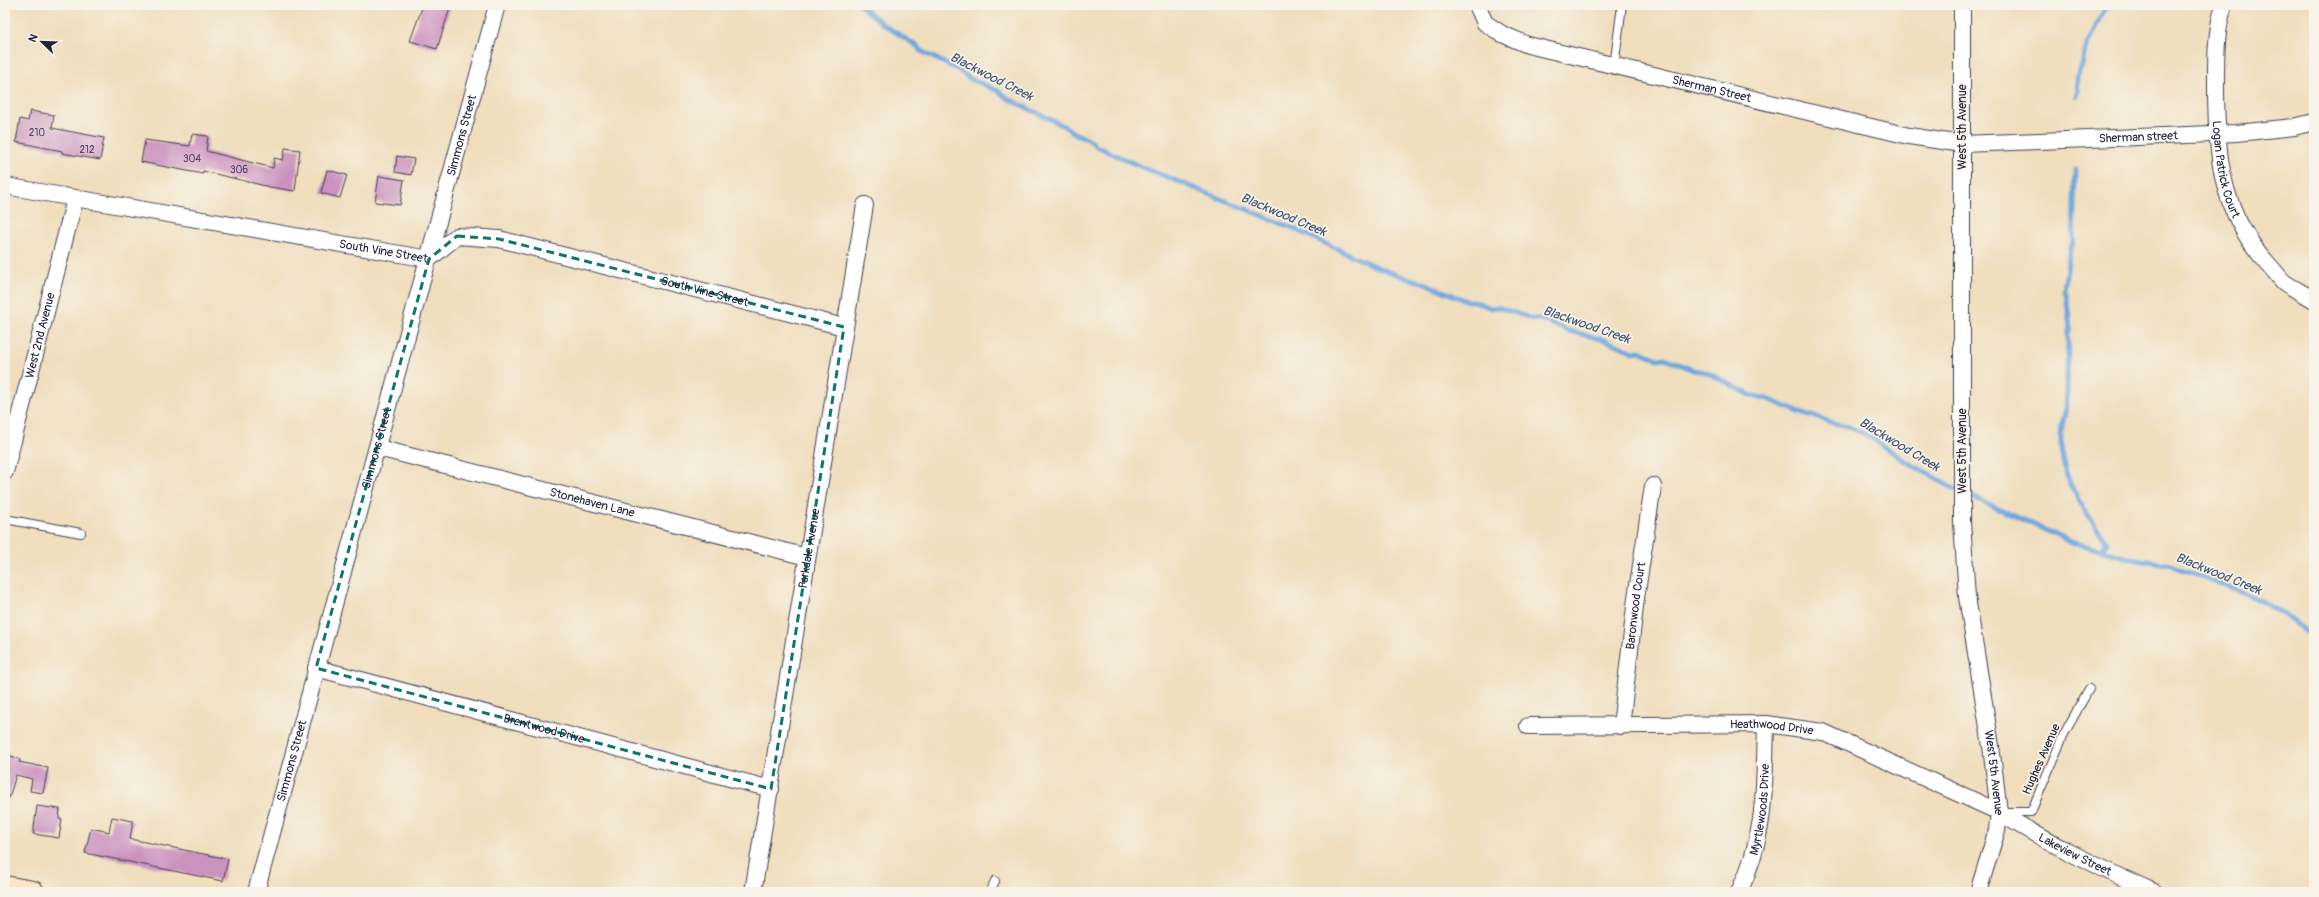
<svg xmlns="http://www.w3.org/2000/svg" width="2319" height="897" viewBox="0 0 2319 897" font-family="Pangolin,sans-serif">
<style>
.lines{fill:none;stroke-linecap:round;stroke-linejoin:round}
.stream{stroke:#71a8df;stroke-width:5}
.building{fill:#cb92c0}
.service-casing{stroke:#413e4e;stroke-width:10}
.minor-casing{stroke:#413e4e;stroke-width:18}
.secondary-casing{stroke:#413e4e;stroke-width:24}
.service{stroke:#fff;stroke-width:8}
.minor{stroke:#fff;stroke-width:16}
.secondary{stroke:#fee5c5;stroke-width:22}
.marked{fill:none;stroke:#0f766e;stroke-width:3;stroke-dasharray:8 5;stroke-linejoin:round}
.labels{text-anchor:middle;stroke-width:3.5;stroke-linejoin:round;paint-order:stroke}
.number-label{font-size:10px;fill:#4c3e5c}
.street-label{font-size:12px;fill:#22223b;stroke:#f7f3e8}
.water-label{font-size:13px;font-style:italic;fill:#3e5174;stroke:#f7f3e8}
</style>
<rect width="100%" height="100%" fill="#f7f3e8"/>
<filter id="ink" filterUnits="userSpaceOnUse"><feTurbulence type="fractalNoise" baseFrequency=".025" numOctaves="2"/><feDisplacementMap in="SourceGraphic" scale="8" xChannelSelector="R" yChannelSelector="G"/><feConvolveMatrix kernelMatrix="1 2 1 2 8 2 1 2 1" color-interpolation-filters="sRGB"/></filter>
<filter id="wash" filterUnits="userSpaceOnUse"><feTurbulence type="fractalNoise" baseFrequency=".012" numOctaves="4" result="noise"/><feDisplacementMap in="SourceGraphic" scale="16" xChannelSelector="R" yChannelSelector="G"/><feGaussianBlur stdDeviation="0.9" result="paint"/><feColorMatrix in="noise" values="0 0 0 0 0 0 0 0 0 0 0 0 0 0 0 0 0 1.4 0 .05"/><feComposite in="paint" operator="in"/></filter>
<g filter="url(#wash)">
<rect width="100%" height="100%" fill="#f0debd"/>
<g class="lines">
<g class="stream">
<path d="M860,5L884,25L917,46L921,51L960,71L969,78L998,91L1009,99L1064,126L1074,133L1091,141L1096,146L1135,164L1290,227L1374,266L1409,279L1422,282L1467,301H1474L1491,308L1498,307L1533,319H1540L1569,331L1605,340L1634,352L1640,351L1658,359L1665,358L1693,370L1706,372L1750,395L1768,399L1808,416H1815L1832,423L1844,425L1867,435L1902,459L1951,487L2071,542L2126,557L2171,565L2248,594L2281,612L2314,638"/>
<path d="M2076,96L2078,91L2077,77L2082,66L2084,54L2099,19L2108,5"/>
<path d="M2075,170L2073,243L2070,248L2064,290L2066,293L2070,329L2068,333L2067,392C2064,399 2067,406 2065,413C2050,462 2078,504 2107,542L2101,551"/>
</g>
</g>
<g id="blocks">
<g class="building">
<path d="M423,5H451L437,49L410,41Z"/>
<path d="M30,111L54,115L52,128L104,138L100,160L62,153V151L16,142L20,119L28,121Z"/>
<path d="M192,134L208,136L206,151L273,168L274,158L283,160L285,148L300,150L295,191L270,187L203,171V174L141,162L145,140L190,146Z"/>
<path d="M397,156L414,159L411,175L395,172Z"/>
<path d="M327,170L347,175L340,198L321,193Z"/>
<path d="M379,176L404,180L400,205L375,202Z"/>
<path d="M5,754L20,759L19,762L48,768L43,793L30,791L32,779L16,775L9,798H5Z"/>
<path d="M37,806L60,809L59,819H62L59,838L33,834Z"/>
<path d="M112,817L133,821L130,839L228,859L223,881L85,853L91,828L109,832Z"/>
</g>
</g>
</g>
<g filter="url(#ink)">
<use href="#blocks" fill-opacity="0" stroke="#413e4e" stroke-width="1"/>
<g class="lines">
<g class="service-casing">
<g id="service">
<path d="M1614,67L1622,5"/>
<path d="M5,519L81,533"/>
<path d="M2004,812H2031L2064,734L2089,689"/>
<path d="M990,892L995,881"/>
</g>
</g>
<g class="minor-casing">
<g id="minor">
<path id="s1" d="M1477,5L1485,23L1502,34L1528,45L1909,136L1962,144L2237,133L2294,127L2314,122"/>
<path id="s2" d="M1962,5V522L1967,597L1991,746L1999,812L1997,830L1978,892"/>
<path id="s3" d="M2224,5C2215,32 2216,64 2216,92C2217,159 2221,213 2269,265C2274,270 2279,278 2285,283C2294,289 2305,294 2314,300"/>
<path id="s4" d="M5,186L429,259L457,236L499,239L844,327"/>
<path id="s5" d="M378,448L807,557"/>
<path id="s6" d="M5,472L75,199"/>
<path id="s7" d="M316,668L771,789"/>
<path id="s8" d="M1528,726L1766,724L1823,732L1999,812C2048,844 2101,868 2154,892"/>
<path id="s9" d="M1621,726L1636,598L1653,486"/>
<path id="s10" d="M256,892L497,5"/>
<path id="s11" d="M753,892L865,205"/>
<path id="s12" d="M1739,892C1767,834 1764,786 1766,724"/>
</g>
</g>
<g class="secondary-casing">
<path id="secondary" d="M5,887L33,892"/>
</g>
<use href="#service" class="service"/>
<use href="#minor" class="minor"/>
<use href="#secondary" class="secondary"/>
</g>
</g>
<path class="marked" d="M457,236L499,239L844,327L771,789L316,668L429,259Z"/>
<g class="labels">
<g class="number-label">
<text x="37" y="136">210</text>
<text x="87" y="153">212</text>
<text x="192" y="162">304</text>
<text x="239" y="173">306</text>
</g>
<g class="street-label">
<text dy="4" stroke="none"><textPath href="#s1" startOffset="257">Sherman Street</textPath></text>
<text transform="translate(1962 127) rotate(-90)" y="4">West 5th Avenue</text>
<text dy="4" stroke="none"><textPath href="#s10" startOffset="784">Simmons Street</textPath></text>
<text dy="4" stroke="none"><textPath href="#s1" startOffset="690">Sherman street</textPath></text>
<text dy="4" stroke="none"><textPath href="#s3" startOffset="166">Logan Patrick Court</textPath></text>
<text dy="4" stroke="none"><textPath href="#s4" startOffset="384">South Vine Street</textPath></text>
<text dy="4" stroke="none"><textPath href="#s4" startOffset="721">South Vine Street</textPath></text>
<text dy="4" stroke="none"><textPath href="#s6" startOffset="141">West 2nd Avenue</textPath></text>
<text dy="4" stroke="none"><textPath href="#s10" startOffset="460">Simmons Street</textPath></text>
<text transform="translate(1962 451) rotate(-90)" y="4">West 5th Avenue</text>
<text dy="4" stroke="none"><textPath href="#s5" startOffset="221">Stonehaven Lane</textPath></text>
<text dy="4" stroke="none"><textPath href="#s11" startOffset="348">Parkdale Avenue</textPath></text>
<text dy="4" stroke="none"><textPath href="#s9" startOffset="121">Baronwood Court</textPath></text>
<text dy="4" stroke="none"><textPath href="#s8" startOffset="244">Heathwood Drive</textPath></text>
<text dy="4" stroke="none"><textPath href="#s7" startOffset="236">Brentwood Drive</textPath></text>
<text transform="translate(2041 759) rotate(-66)" y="4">Hughes Avenue</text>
<text dy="4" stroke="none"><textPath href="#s10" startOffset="136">Simmons Street</textPath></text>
<text dy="4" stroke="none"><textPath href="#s2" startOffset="770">West 5th Avenue</textPath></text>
<text dy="4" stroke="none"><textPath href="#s12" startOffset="86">Myrtlewoods Drive</textPath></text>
<text dy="4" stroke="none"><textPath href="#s8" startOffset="576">Lakeview Street</textPath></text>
</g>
<g class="water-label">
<text transform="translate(992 76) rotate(27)" y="5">Blackwood Creek</text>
<text transform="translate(1284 214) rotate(23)" y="5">Blackwood Creek</text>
<text transform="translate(1587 324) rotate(19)" y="5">Blackwood Creek</text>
<text transform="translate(1900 444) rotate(31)" y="5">Blackwood Creek</text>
<text transform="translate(2219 573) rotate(22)" y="5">Blackwood Creek</text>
</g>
</g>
<rect width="2319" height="897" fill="none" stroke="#f7f3e8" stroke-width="20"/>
<g transform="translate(42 42) rotate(293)" stroke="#f7f3e8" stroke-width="3" paint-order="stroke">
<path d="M0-3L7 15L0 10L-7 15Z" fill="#22223b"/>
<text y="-6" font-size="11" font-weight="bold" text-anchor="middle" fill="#22223b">N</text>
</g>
</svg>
